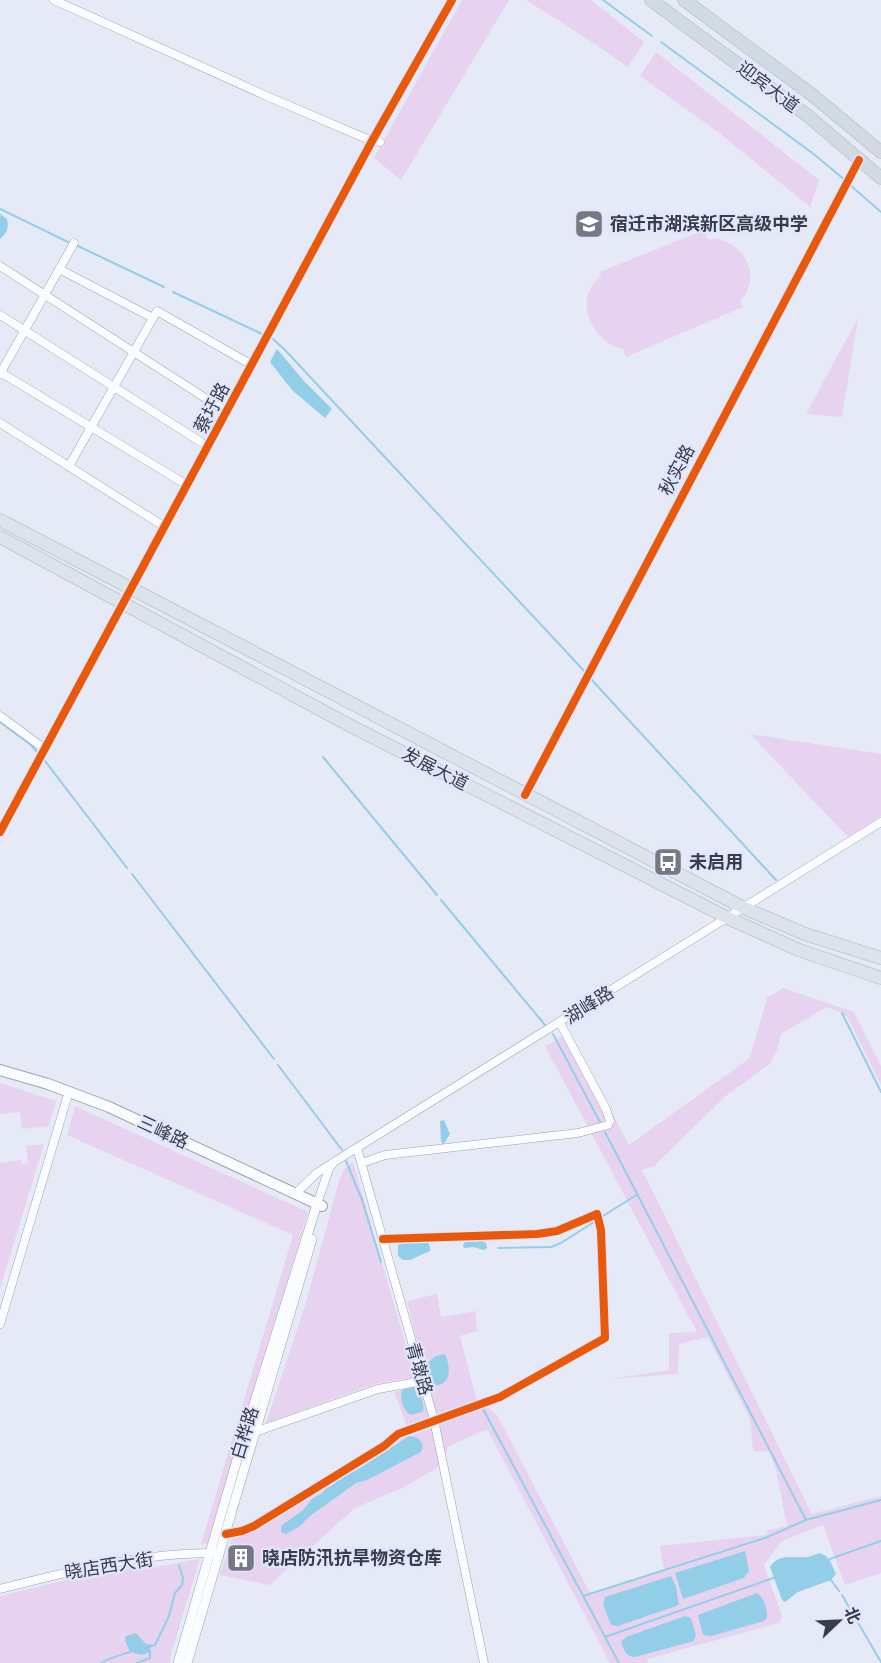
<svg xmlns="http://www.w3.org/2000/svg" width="881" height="1663" viewBox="0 0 881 1663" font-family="Raleway,'Noto Sans SC',sans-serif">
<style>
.green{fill:#e7d3f0}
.water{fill:#93cee8}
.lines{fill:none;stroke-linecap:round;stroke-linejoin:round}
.stream{stroke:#93cee8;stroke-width:2}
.minor-casing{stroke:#a0a2ad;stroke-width:9}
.tertiary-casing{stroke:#a0a2ad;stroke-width:10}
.secondary-casing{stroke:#a0a2ad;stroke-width:12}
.primary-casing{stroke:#c7c9d0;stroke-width:14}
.trunk-casing{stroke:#c7c9d0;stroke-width:14}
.minor{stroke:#fbfcfe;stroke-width:8}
.tertiary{stroke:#fbfcfe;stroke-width:9}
.secondary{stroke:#fbfcfe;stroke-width:10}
.primary{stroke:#dbe3eb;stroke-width:12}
.trunk{stroke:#d0dae5;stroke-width:12}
.cycleway-casing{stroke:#e0e6fd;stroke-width:11}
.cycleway{stroke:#e8590c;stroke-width:8}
.labels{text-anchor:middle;stroke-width:4.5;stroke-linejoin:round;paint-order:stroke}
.street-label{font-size:18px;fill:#393b47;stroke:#e0e6fd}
.poi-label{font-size:18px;font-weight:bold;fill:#393b47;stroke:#e0e6fd;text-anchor:start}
</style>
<rect width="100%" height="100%" fill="#e6eaf7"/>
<g class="green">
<path d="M462,0H509L401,180L374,158Z"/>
<path d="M526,0H591L644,42L628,67L595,44Z"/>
<path d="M656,52L819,180L810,207L718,132L640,76Z"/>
<path d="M704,230L708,239C741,236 765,275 740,301L743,307L626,357L623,349C593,344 571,297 601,277L600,272Z"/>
<path d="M858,318L842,417L806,414Z"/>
<path d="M750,734L881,754V816L848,837Z"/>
<path d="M783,988L854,1012L881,1066V1085L847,1016L827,1007L781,1034L777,1050L770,1064L727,1095L654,1166L642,1170L812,1514L881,1496V1573L845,1585L823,1525L782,1541L764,1565L782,1616L779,1623L647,1659L648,1663H610L487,1429L449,1446L437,1468L402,1488L355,1508L270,1585L220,1575L232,1538L254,1532L405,1435L413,1433L407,1426L394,1392L428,1385L407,1301L437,1294L441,1317L476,1311L477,1331L460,1336L476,1398L497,1415L590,1593L664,1570L660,1546L765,1535L768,1530L787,1526L775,1465L769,1452L753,1451L750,1419L708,1337L679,1344L678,1374L610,1379L669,1370V1333L697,1332L545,1046L570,1033L629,1145L750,1058L767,998Z"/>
<path d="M0,1083L56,1101L49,1126L22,1129L20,1112L0,1114Z"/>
<path d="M75,1106L308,1212L209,1543L201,1544L293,1235L67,1135Z"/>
<path d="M44,1144L0,1289V1163L21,1160V1164L28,1163L26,1146Z"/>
<path d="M353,1162L415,1377L375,1384L266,1423L305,1306L338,1184L344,1169Z"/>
<path d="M200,1559L171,1654L170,1663H0V1596L102,1571L149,1568Z"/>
</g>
<g class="water">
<path d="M0,214L7,219C9,228 7,233 0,239Z"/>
<path d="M277,349L304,381L332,409L325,418L292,390L270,362Z"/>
<path d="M444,1120L450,1134L443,1145L441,1141L440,1121Z"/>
<path d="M482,1241L486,1243L487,1248L484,1250L473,1247L464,1248L463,1245L465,1242Z"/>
<path d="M428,1242L430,1247V1251L410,1260H403L398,1256V1245L404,1243Z"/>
<path d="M445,1354C451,1368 452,1387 432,1385L424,1369C429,1360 435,1355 445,1354Z"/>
<path d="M412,1387L416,1388C420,1393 425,1406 423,1412L410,1415C403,1409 399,1399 402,1390Z"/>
<path d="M409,1436C417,1436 419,1439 423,1445L421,1452L367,1480L356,1483L310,1516L300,1526L286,1534L281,1532V1526L303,1510L313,1498L321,1494L325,1489L333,1485L340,1478L357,1470Z"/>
<path d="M745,1551L749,1571L744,1578L683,1599L675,1573Z"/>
<path d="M819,1553C830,1555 832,1566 836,1574L831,1580L798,1592L785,1602L782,1600L770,1567C779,1553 791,1558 805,1557C810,1557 815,1555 819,1553Z"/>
<path d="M671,1576L676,1587L679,1605L618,1626L611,1625L603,1604L605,1597Z"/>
<path d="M757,1593C764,1597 768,1611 767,1618L764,1621L711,1636L703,1635L698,1615Z"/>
<path d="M685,1616L691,1618L696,1635L694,1641L635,1657C626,1657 624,1650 621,1642L626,1637Z"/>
<path d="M136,1633L146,1644L156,1645L150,1648V1652L142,1655L130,1652L125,1640L126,1636Z"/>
</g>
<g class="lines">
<g class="stream">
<path d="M603,0L652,36"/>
<path d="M661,42L815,155L846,181"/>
<path d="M850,185L881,212"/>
<path d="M0,209L68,242"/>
<path d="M78,246L164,287"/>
<path d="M173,292L262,334"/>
<path d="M273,339L285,350L587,674"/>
<path d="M590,678L776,880"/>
<path d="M0,722L31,745L37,752"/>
<path d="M323,757L437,895"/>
<path d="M45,761L127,868"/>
<path d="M132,874L274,1059"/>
<path d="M441,900L545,1025"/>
<path d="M842,1013L881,1092"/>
<path d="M553,1034L600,1122"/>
<path d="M278,1065L342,1150"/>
<path d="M605,1132L806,1520"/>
<path d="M346,1161L362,1200L381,1262"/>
<path d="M603,1216L638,1194"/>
<path d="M498,1248L551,1247L561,1243L594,1222"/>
<path d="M483,1409L619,1663"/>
<path d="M827,1560L881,1541"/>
<path d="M831,1580L839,1591"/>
<path d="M842,1595L881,1662"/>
<path d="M583,1596L765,1538L806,1520L881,1500"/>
<path d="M605,1637L776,1577"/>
<path d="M155,1645L169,1616L175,1593L182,1585L183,1578L179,1565"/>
<path d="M101,1663C109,1658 120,1655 130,1652"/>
<path d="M137,1663L150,1658V1651"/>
</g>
<g class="minor-casing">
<g id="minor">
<path d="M54,0L271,98L372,141L380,142"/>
<path d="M0,266L227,412"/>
<path d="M59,269L153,318"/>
<path d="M0,315L201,442"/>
<path d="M0,372L187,485"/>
<path d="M0,374L74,243"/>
<path d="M0,423L165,527"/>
<path d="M69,466L157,311L252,365"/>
<path d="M0,716L45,749"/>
<path d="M0,832L372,141L452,0"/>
<path d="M357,1148L434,1420L484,1663"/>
<path d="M362,1163L385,1155L578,1133L608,1125L610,1121L606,1109L560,1023"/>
<path d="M295,1194L317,1173L334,1162L881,822"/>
<path d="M317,1204L329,1169L333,1163"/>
<path d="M0,1324L69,1091"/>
<path d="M255,1432L378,1389L423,1381"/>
<path d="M226,1534L242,1531L254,1526L384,1446L398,1434L500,1397L605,1338L601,1230L597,1214L557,1231L537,1234L383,1239"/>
<path d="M0,1589C70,1571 141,1553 214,1553"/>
</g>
</g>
<g class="tertiary-casing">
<g id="tertiary">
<path d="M525,795L859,160"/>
<path d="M178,1663L243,1439L317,1204"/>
<path d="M187,1663L312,1239"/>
</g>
</g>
<g class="secondary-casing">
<path id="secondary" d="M0,1070L48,1084L109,1107L322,1206"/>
</g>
<g class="primary-casing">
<g id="primary">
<path d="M0,520L744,908L805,934L881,958"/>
<path d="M0,537L347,724L728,918L799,950L881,978"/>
</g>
</g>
<g class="trunk-casing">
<g id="trunk">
<path d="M651,0L808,116L881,178"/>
<path d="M684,0L811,94L881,152"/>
</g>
</g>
<use href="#minor" class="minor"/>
<use href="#tertiary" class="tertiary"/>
<use href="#secondary" class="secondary"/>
<use href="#primary" class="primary"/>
<use href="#trunk" class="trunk"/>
<g class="cycleway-casing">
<g id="cycleway">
<path d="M525,795L859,160"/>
<path d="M0,832L372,141L452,0"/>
<path d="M226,1534L242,1531L254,1526L384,1446L398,1434L500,1397L605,1338L601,1230L597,1214L557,1231L537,1234L383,1239"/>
</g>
</g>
<use href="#cycleway" class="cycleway"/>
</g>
<defs>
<g id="school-square" transform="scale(1.5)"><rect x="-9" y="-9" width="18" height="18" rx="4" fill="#767885" stroke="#e0e6fd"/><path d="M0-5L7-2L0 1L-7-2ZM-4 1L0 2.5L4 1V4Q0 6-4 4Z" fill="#fff"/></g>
<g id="bus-square" transform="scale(1.5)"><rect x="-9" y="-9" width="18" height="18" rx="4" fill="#767885" stroke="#e0e6fd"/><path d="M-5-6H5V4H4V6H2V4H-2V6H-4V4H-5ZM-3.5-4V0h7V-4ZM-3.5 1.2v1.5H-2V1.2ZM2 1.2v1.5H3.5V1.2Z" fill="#fff"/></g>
<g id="building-square" transform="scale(1.5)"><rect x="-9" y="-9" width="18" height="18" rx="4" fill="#767885" stroke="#e0e6fd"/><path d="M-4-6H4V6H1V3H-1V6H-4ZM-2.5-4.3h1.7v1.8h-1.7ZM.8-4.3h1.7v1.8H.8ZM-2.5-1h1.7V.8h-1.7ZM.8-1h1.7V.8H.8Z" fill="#fff"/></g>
</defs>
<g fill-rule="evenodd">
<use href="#school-square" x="589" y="224"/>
<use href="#bus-square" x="668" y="862"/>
<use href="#building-square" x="241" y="1558"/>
</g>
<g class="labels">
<g class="street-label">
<text transform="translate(768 87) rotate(37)" y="6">迎宾大道</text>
<text transform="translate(212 408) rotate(-62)" y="6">蔡圩路</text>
<text transform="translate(677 470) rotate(-62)" y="6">秋实路</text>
<text transform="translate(435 769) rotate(27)" y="6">发展大道</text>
<text transform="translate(589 1005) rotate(-32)" y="6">湖峰路</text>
<text transform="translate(163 1132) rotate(25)" y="6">三峰路</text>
<text transform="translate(419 1369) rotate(74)" y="6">青墩路</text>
<text transform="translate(245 1433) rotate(-73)" y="6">白桦路</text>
<text transform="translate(109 1566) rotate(-9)" y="6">晓店西大街</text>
</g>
<g class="poi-label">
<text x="610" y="230">宿迁市湖滨新区高级中学</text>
<text x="689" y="868">未启用</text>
<text x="262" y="1564">晓店防汛抗旱物资仓库</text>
</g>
</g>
<g transform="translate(839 1621) rotate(67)" stroke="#e0e6fd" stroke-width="4.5" paint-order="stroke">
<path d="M0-4.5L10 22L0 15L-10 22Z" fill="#393b47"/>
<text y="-9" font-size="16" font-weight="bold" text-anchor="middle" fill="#393b47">北</text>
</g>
</svg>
